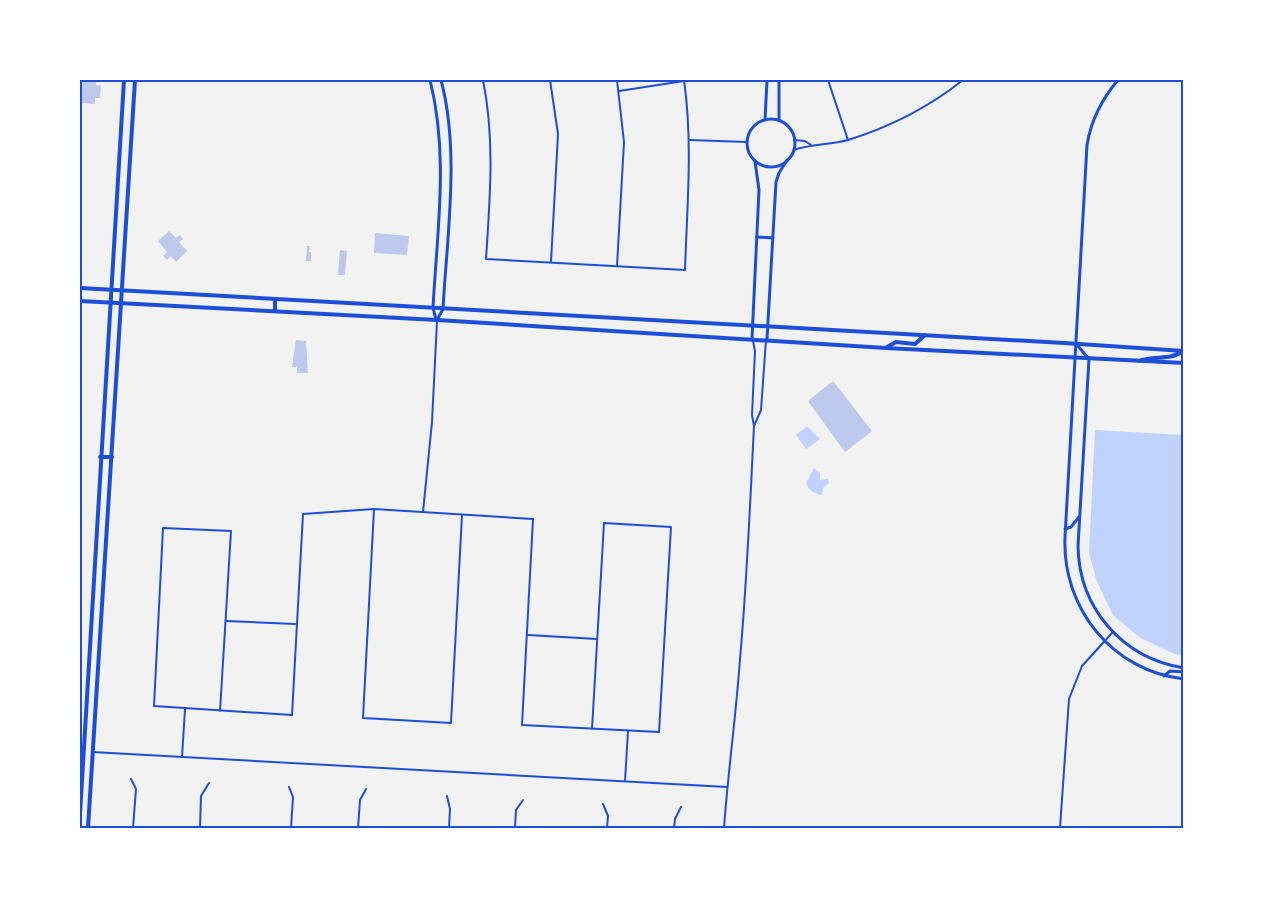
<svg xmlns="http://www.w3.org/2000/svg" width="1263" height="908" viewBox="0 0 1263 908" font-family="'Titillium Web',sans-serif">
<style>
.water{fill:#bfd3fe}
.building{fill:#bdc9ec}
.lines{fill:none;stroke-linecap:round;stroke-linejoin:round}
.minor{stroke:#1d4ed8;stroke-width:2}
.tertiary{stroke:#1d4ed8;stroke-width:3}
.primary{stroke:#1d4ed8;stroke-width:4}
.neatline{fill:none;stroke:#1d4ed8;stroke-width:2}
</style>
<rect width="100%" height="100%" fill="#f2f2f2"/>
<g class="water">
<path d="M807,426L820,439L806,449L796,435Z"/>
<path d="M1095,430L1183,435V655L1174,654L1139,637L1113,615L1097,582L1089,553Z"/>
<path d="M814,468L820,473V480L828,479L829,483L823,488L822,495C815,494 808,490 806,483Z"/>
</g>
<g class="building">
<path d="M80,80H96V85L101,86L100,98H95V104L80,103Z"/>
<path d="M169,231L176,238L180,235L183,239L179,242L187,251L176,262L171,256L167,260L163,256L167,252L158,241Z"/>
<path d="M375,233L409,236L407,255L374,253Z"/>
<path d="M307,246H310L309,252H311V261H306Z"/>
<path d="M340,250L347,251L345,275H338Z"/>
<path d="M296,340L306,341L308,373H297V367H292Z"/>
<path d="M833,381L872,431L845,452L808,401Z"/>
</g>
<g class="lines">
<g class="minor">
<path d="M483,80C495,139 490,198 486,259L685,270C687,207 693,143 684,80"/>
<path d="M550,80L558,134L551,262"/>
<path d="M617,80L624,142L617,266"/>
<path d="M828,80L848,140"/>
<path d="M619,91L684,81"/>
<path d="M690,140L747,142"/>
<path d="M794,140L805,141L811,145"/>
<path d="M794,150C811,144 830,145 848,140C890,127 929,107 963,80"/>
<path d="M754,426L761,410L766,340"/>
<path d="M374,509L363,718L451,723L462,515"/>
<path d="M423,512L432,422L437,321"/>
<path d="M226,621L295,624"/>
<path d="M528,635L597,639"/>
<path d="M220,711L231,531L163,528L154,706L292,715L303,514L374,509L533,519L522,725L659,732L671,527L604,523L592,729"/>
<path d="M92,752L727,787"/>
<path d="M182,757L185,709"/>
<path d="M131,779L136,789L133,828"/>
<path d="M625,781L628,731"/>
<path d="M289,787L293,797L291,828"/>
<path d="M447,796L450,809L449,828"/>
<path d="M603,804L608,816L607,828"/>
<path d="M200,828L201,796L209,783"/>
<path d="M358,828L360,800L366,789"/>
<path d="M515,828L516,810L523,800"/>
<path d="M674,828L675,819L681,807"/>
<path d="M724,828C728,772 736,716 740,659C747,582 750,504 754,426L752,415L755,351L753,341"/>
<path d="M1060,828L1069,699L1082,666L1112,633"/>
</g>
<g class="tertiary">
<path d="M430,80C449,155 437,231 433,308L436,319"/>
<path d="M1118,80C1102,99 1091,120 1087,145L1065,537C1062,608 1112,671 1184,679"/>
<circle cx="771" cy="143" r="24"/>
<path d="M765,120L767,80"/>
<path d="M779,120V80"/>
<path d="M757,237L773,238"/>
<path d="M437,320L443,309C447,235 460,151 441,80"/>
<path d="M752,339L759,190L755,161"/>
<path d="M767,339L776,182L779,173L787,160"/>
<path d="M1077,345L1089,359L1078,546C1079,608 1122,658 1184,668"/>
<path d="M1065,529L1071,527L1079,517"/>
<path d="M1164,676L1170,671L1184,672"/>
</g>
<g class="primary">
<path d="M80,288L1064,343L1184,351"/>
<path d="M80,301L437,320L886,348L1184,363"/>
<path d="M275,311V299"/>
<path d="M887,347L896,342L915,344L925,335"/>
<path d="M1139,361C1153,355 1172,361 1182,351"/>
<path d="M100,457H112"/>
<path d="M80,814L124,80"/>
<path d="M88,828L135,80"/>
</g>
</g>
<rect width="1263" height="908" fill="none" stroke="#ffffff" stroke-width="162"/>
<rect x="81" y="81" width="1101" height="746" class="neatline"/>
</svg>
